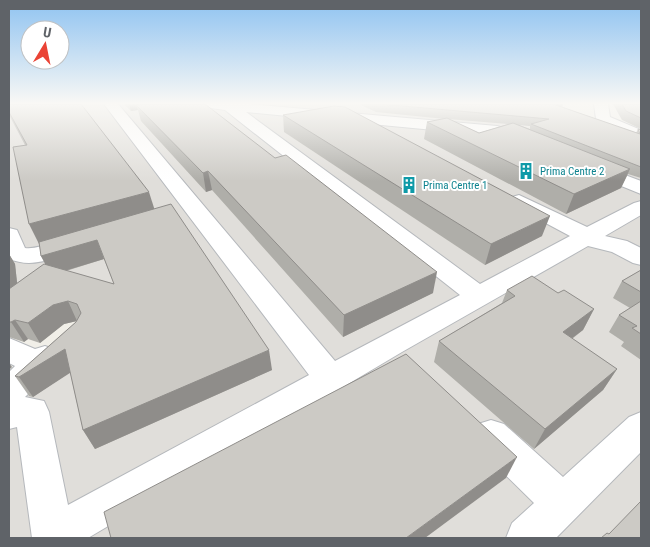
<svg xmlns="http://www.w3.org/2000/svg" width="650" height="547" viewBox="0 0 650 547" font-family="'Roboto Condensed',sans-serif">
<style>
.industrial{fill:#e0deda}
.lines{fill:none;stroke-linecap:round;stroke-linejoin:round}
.minor-casing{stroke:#b5b8bc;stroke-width:2}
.minor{fill:#fff;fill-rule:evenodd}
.wall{fill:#afaea9;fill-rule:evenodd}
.shaded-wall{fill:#8f8d8a}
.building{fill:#cccac5;stroke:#8f8d8a}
.labels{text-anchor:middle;stroke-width:4;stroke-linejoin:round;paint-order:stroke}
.far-culture-label{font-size:11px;fill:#0d838f;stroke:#fff;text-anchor:start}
</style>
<rect width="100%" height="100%" fill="#f1efe8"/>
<path class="industrial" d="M9,104H482L641,143V538H9V403L64,372L131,308L9,317Z"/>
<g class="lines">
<g class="minor-casing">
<g id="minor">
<path d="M104,104H118L335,361L460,295L225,110L204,107L202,104H249L497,126L527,135L529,138L527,141L521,143L496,136L246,112L480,284L570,236L512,205L509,201L512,197L519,195L587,227L634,203L641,201V215L605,236L627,241L641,248V265L633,263L612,252L588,246L402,352L88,538H32L17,427L9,429V372L15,366L9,363V338L35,349L45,346L56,350L60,358L56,366L25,397L44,401L49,412L68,505L309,375Z"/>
<path d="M594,104H608L610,117L641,130V140L598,122L596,119Z"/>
<path d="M593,163L641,181V194L587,172L584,168L587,164Z"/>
<path d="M9,228L17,230L25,248C45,250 63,234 82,239L86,244C79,254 41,263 29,263C22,263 15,261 9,259Z"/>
<path d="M641,412V452L556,538H506L512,523L534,503L478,448L473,436L478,424L491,420L504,424L563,477L629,417Z"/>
</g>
</g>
<use href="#minor" class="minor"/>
</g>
<g class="wall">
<path d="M9,104L154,209L272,370L95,449L83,430L70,372L33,397L29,396L15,376L77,321L64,324L40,343L28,339L24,342L9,337V254L15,264L17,283L46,265L41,256L25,145L9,115ZM104,259L114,284L66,271Z"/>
<path d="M124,104H205L433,293L343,337L212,190L206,192L141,121L138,110L131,111Z"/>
<path d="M359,104H563L562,107L636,133L638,129L641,130V178L628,174L621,188L566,214L424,139L427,122L445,119L376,112ZM448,119L508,124L479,133ZM519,125L529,126H530V129Z"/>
<path d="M613,104H641V129L622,120Z"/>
<path d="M283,115L542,236L485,265L284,132Z"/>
<path d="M641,270V360L621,346L624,342L609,332L619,315L630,308L613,298L622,281Z"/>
<path d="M507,290L558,293L594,309L583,330L572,339L617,369L603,390L534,449L434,362L439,341L502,303Z"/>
</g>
<g class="shaded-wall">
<path d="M129,104H175L136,105L138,110L131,111Z"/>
<path d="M552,104H563L562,108Z"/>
<path d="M630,169L621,188L566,214L574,194Z"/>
<path d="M208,171L212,190L206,192L203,173Z"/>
<path d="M149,192L155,211L39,244L29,224Z"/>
<path d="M550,216L542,236L485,265L491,244Z"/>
<path d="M97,240L104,259L51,275L41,256Z"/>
<path d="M9,254L15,264L20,309L9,290Z"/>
<path d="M437,272L433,293L343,337L344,315Z"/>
<path d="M68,301L77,321L64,324L40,343L28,323L53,305Z"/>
<path d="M594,309L583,330L552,353L563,332Z"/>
<path d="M15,320L28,339L24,342L11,322Z"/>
<path d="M65,349L76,369L33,397L19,377Z"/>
<path d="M269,350L272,370L95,449L83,430Z"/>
<path d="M9,363L12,367L9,370Z"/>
<path d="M617,369L603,390L534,449L545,429Z"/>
<path d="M517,457L506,478L425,538H406Z"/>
</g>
<g class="building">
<path d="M9,104H81L149,192L29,224L13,147L27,145L9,112Z"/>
<path d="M144,104H205L275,158L286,155L437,272L344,315L208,171L203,173L136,105Z"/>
<path d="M380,104H553L640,134L638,129L641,130V167L531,124L549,119Z"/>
<path d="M622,104H641V118L626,111Z"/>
<path d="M334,106L345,107L550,216L491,244L283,115Z"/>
<path d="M447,118L479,133L513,123L630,169L574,194L427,122Z"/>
<path d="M171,204L269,350L83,430L65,349L19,377L15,376L76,322L81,313L77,304L68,301L53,305L28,323L15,320L11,322H9V306H10H9V289L44,264L114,284L97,240L41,256L39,242Z"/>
<path d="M641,270V292L622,281Z"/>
<path d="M532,276L558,293L564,290L594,309L563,332L617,369L545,429L439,341L515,296L507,290Z"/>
<path d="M641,301V334L632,328L637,326L619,315Z"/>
<path d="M406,354L517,457L406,538H111L104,512Z"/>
<path d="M641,501V538H601L607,533L609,534Z"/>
</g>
<linearGradient id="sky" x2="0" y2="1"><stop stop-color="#8fc3f1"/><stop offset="0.57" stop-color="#f9f8f5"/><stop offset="1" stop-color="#f9f8f5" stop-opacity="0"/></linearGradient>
<rect width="650" height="181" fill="url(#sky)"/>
<defs>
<g id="building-bare" transform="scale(1.35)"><path d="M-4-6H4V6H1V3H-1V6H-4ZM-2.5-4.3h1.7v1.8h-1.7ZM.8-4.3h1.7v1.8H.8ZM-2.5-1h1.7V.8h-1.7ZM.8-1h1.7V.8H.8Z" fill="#0f9aa8" stroke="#fff" stroke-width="2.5" paint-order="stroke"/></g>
</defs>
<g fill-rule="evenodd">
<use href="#building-bare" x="526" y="171"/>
<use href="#building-bare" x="409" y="185"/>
</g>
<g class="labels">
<g class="far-culture-label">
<text x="540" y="175">Prima Centre 2</text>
<text x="423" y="189">Prima Centre 1</text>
</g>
</g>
<rect width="650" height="547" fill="none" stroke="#5f6368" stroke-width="20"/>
<g transform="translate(45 45) rotate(10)"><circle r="24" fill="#ffffff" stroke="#bfc1c3"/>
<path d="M0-4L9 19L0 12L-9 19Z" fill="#ea4335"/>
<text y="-8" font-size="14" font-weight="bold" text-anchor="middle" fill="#5f6368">U</text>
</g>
</svg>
